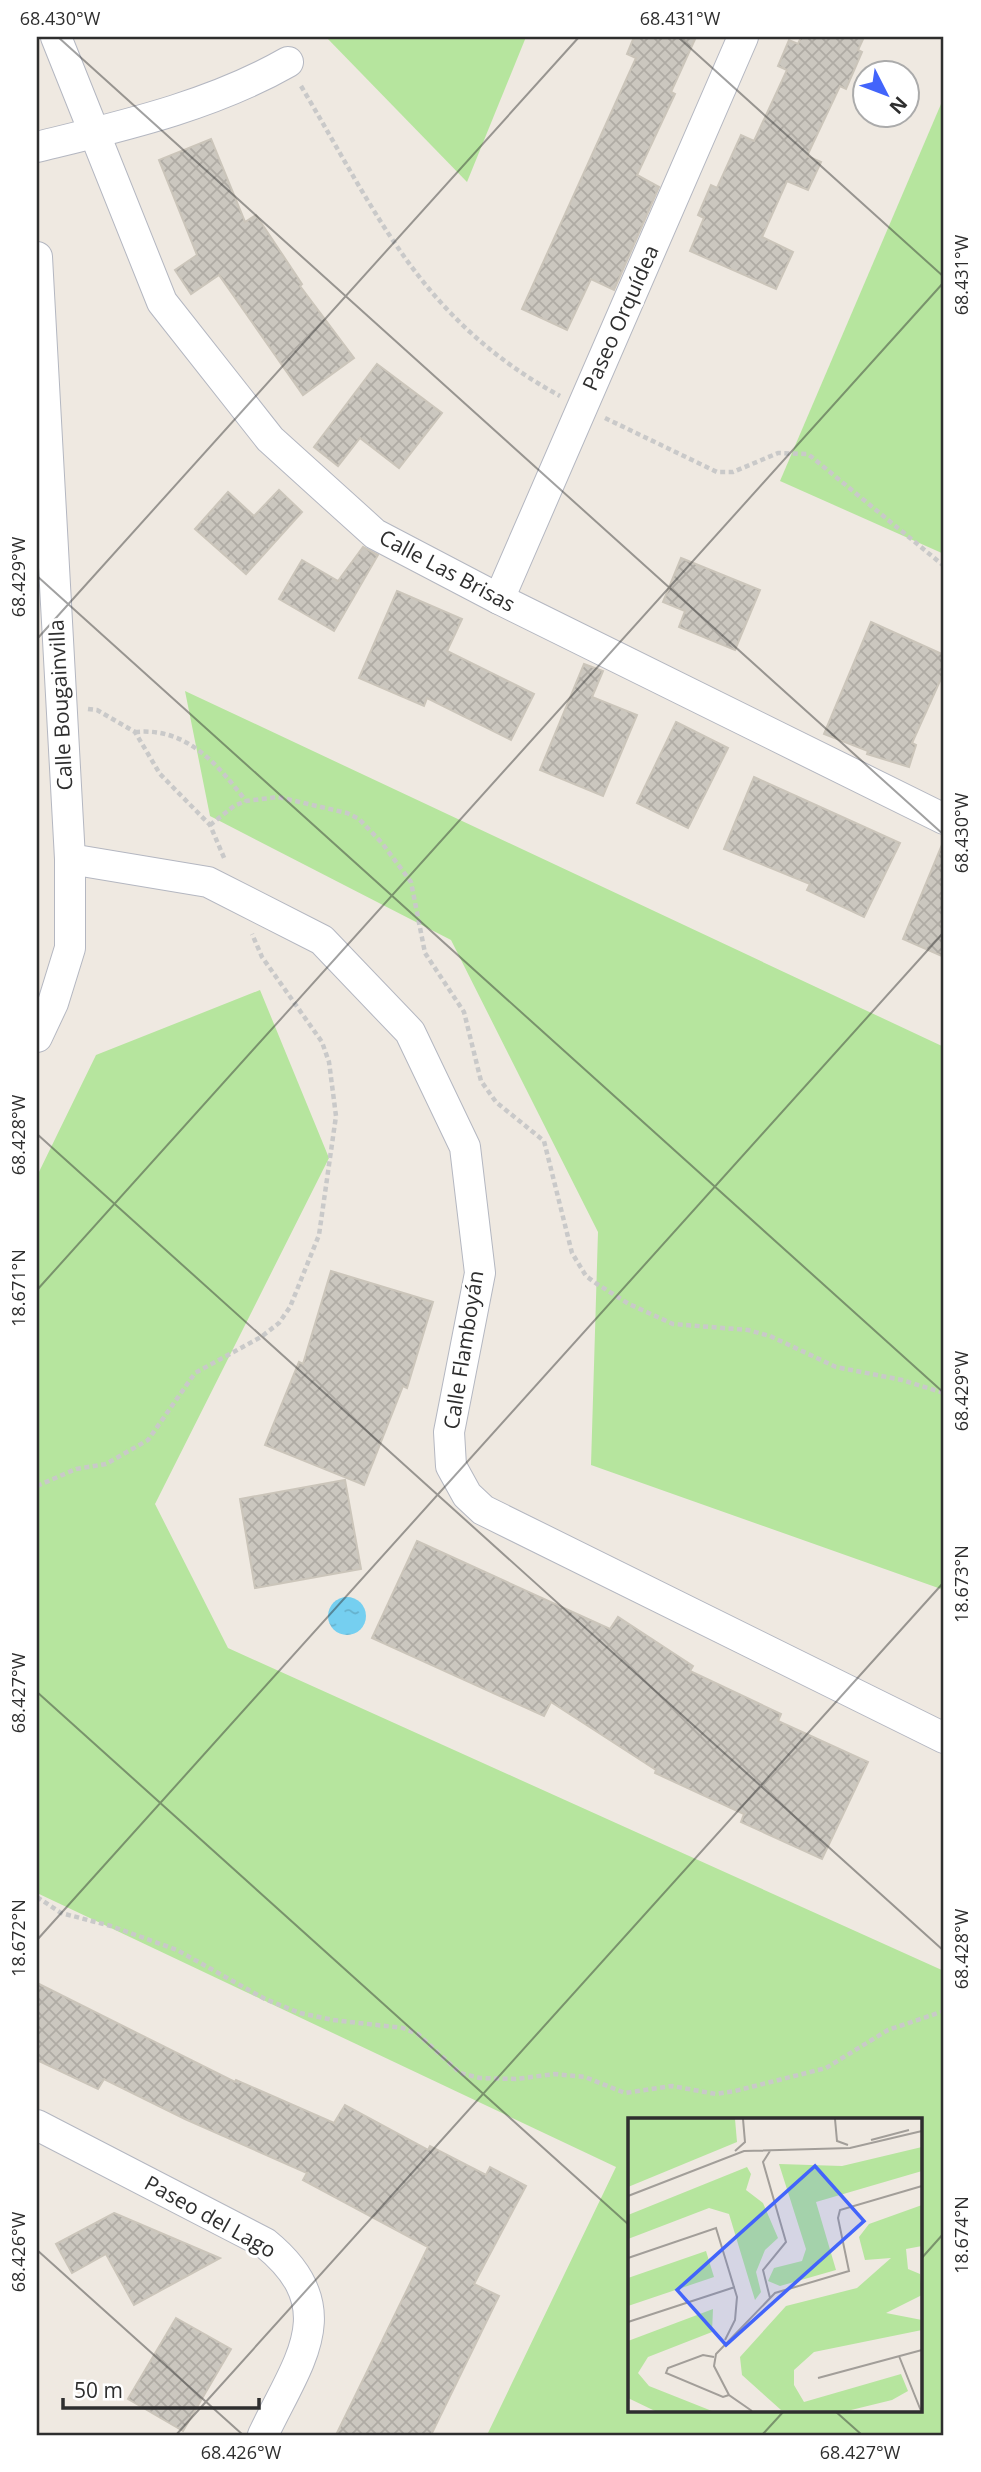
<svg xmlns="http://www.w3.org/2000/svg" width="981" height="2472" viewBox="0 0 981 2472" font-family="'Open Sans',sans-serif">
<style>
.grass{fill:#b6e59e;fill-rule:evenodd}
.water{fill:url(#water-ripples)}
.building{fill:url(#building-cross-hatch);stroke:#cbc5ba;stroke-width:2}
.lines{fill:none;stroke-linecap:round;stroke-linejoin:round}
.street-casing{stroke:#b4b7c1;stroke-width:32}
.path{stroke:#c9c9c9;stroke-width:4.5;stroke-dasharray:5 3.5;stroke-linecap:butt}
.street{stroke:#fff;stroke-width:30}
.ticks{fill:none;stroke:#2e2e2e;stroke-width:2;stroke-opacity:0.45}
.labels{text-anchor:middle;stroke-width:6;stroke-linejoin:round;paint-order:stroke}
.street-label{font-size:21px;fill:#2e2e2e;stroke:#fff}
.inset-road{fill:none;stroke:#a29e99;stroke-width:2}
.view{fill:#4264fb;fill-opacity:0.15;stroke:#4264fb;stroke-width:3.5}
.inset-edge{fill:none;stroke:#2e2e2e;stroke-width:3.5}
.neatline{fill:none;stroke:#2e2e2e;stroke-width:2.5}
.ticks-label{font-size:18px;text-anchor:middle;fill:#2e2e2e}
</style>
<defs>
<pattern id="water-ripples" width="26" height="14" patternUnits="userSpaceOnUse" patternTransform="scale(1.75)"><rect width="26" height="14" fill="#75cff0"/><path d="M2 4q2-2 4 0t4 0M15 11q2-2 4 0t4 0" fill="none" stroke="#66b2ce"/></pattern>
<pattern id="building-cross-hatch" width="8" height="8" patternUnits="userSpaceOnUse" patternTransform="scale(1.75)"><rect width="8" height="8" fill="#cbc7bf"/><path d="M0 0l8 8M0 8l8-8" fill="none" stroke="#afaba4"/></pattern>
</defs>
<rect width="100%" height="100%" fill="#efe9e1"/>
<g class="grass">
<path d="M326,37H526L467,182Z"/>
<path d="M944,97V554L780,481Z"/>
<path d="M185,691L944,1047V1590L591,1465L598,1232L451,940L210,816Z"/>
<path d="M260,990L329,1158L155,1504L228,1648L944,1971V2435H487L616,2167L37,1893V1176L96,1055ZM629,2120H920V2411H629Z"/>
</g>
<circle class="water" cx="347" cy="1616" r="19"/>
<g class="building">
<path d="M634,37H696L671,92L675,94L637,175L659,187L614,290L591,279L567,330L522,309L636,58L627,54Z"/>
<path d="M801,37H864L858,50L862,52L846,89L840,86L807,156L821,162L808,190L787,181L762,237L793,252L776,289L690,251L704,218L698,215L711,185L717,188L741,135L754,141L787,70L778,66L789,40L798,44Z"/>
<path d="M211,139L245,222L256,215L302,284L300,286L354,358L303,395L219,275L191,294L175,270L197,255L159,160Z"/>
<path d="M377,364L442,413L399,468L360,438L338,466L314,447Z"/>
<path d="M279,490L302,512L246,574L195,529L228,492L254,516Z"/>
<path d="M363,547L378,555L334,631L279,599L302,560L338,581Z"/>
<path d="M681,558L760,590L735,650L679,627L685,611L663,602Z"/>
<path d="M397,591L462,619L447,651L534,694L511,740L427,698L424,706L359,678Z"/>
<path d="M871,622L944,655V672L912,743L916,745L909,767L867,754L868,751L824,734Z"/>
<path d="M584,664L603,671L592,697L637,715L603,796L540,770Z"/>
<path d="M676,722L728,748L688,828L637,803Z"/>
<path d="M754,777L900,843L864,917L807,890L810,884L724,849Z"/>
<path d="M944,840V957L903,939Z"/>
<path d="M331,1271L433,1302L407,1388L403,1386L364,1485L265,1445L299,1362L303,1364Z"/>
<path d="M345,1480L361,1569L255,1588L240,1499Z"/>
<path d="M417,1541L610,1629L618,1617L693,1666L690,1671L781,1714L778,1721L868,1762L822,1859L741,1822L744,1814L655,1773L656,1770L551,1702L544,1716L372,1638Z"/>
<path d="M37,1983L235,2082L236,2080L334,2123L345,2105L428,2150L430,2146L486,2175L490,2167L526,2186L474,2284L499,2296L431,2435H336L428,2247L303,2180L307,2173L185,2119L104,2079L98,2089L37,2060Z"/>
<path d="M114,2213L220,2258L134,2305L106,2254L72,2273L56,2244Z"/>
<path d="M176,2318L231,2349L183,2431L128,2399Z"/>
</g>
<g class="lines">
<g class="street-casing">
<g id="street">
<path d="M56,37L162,302L270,439L375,534L499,599L944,819"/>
<path d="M37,147C122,126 211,106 288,62"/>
<path d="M37,257L70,859V948L53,1003L37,1037"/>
<path d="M499,599L743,37"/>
<path d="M70,859L208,882L322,940L410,1032L465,1147L480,1273L449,1432L451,1466L467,1495L483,1510L944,1738"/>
<path d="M37,2125L265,2243C345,2308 298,2361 263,2435"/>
</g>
</g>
<g class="path">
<path d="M301,86C378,215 421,320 560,396"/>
<path d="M605,418L717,472H733L778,453L808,454L944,566"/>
<path d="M88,709L97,710L135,732L160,774L210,825L225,860"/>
<path d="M135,732C187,727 217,764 246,801"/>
<path d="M210,825L234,806L246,801L278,797L347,813L359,819L382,843L411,882L425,953L464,1012L481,1081L496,1102L544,1141L572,1253L586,1276L597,1284L629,1304L673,1324L748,1330L770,1336L836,1367L902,1380L944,1393"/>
<path d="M37,1486L76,1469L106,1464L148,1440L195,1373L261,1337L279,1323L290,1307L319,1235L336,1116L329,1062L322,1042L262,957L252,934"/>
<path d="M37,1897L61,1913L111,1926L177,1950L265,1999L300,2013L333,2020L403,2028L418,2034L460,2073L480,2078L516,2079L555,2074L585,2077L625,2093L672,2086L716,2094L735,2091L826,2068L888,2030L944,2011"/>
</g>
<use href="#street" class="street"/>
</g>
<path class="ticks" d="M58,37L944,835M678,37L944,277M37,576L944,1393M37,639L579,37M37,1134L944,1951M37,1290L944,282M37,1692L629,2225M37,1940L944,932M37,2250L243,2435M920,2260L944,2233M835,2411L862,2435M176,2435L944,1582M762,2435L784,2411"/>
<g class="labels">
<g class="street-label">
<text transform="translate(621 318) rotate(-66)" y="7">Paseo Orquídea</text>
<text transform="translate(447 571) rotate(28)" y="7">Calle Las Brisas</text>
<text transform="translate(61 705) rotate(-93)" y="7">Calle Bougainvilla</text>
<text transform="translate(464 1350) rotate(-81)" y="7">Calle Flamboyán</text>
<text transform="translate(210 2217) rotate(29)" y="7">Paseo del Lago</text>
</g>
</g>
<g transform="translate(628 2118)">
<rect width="294" height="294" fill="#efe9e1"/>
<path d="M294,29V53L188,84L208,152L152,168L140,163L146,150L174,143L178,131L151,46L214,48ZM119,49L123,56L118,72L135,85L150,120L137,132L128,154L133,174L127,182L101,96L81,90L0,121V97ZM294,87V128L278,131L280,151L292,156L294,177L258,195L294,202V212L186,234L166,252V267L176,284L273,256L280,273L264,282L219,293L153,292L114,257L112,239L158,188L229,170L263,140L237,142L231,119L241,106ZM78,133L86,159L0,188V160ZM85,191L84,214L20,239L10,255L21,268L84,293H27L0,280V223Z" fill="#b6e59e"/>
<path d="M0,1H107L109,24L0,69Z" fill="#b6e59e"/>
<path class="inset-road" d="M207,1L209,23L220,27M243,22L281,12M107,33L117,24L115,1M142,33L135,44L158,124L135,152L142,180M0,78L116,33L222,30L294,13M0,140L88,110L109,179L107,202L97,222M0,204L107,169M271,238L293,293M86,239L75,237L40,250L38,255L95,279L101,277M190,260L294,232M124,293L101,277L86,248L88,236L147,175L221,153L210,100L212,92L294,68"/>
<path class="view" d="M187,48L236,103L98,227L49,172Z"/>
<rect width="294" height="294" class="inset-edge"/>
</g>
<rect width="981" height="2472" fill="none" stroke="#ffffff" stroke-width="77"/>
<g transform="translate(886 94) rotate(132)"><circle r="33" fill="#ffffff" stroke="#ababab" stroke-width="2"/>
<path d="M0-5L12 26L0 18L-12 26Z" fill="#4264fb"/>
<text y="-10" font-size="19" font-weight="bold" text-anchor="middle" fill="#2e2e2e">N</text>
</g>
<path d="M63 2398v10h196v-10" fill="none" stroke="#2e2e2e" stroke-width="3.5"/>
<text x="74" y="2398" font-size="21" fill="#2e2e2e" stroke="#ffffff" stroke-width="5" paint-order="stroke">50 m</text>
<rect x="38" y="38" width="904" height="2396" class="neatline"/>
<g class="ticks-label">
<text x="60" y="25">68.430°W</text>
<text x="680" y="25">68.431°W</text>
<text transform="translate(962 275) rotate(-90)" y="6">68.431°W</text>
<text transform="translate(19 577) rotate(-90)" y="6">68.429°W</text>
<text transform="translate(962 833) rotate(-90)" y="6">68.430°W</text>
<text transform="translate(19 1135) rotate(-90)" y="6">68.428°W</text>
<text transform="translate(19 1288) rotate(-90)" y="6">18.671°N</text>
<text transform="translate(962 1391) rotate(-90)" y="6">68.429°W</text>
<text transform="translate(962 1584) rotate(-90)" y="6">18.673°N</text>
<text transform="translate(19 1693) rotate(-90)" y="6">68.427°W</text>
<text transform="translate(19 1938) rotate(-90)" y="6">18.672°N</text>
<text transform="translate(962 1949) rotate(-90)" y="6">68.428°W</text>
<text transform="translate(962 2235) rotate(-90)" y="6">18.674°N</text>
<text transform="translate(19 2252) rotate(-90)" y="6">68.426°W</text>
<text x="241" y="2459">68.426°W</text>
<text x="860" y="2459">68.427°W</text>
</g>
</svg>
